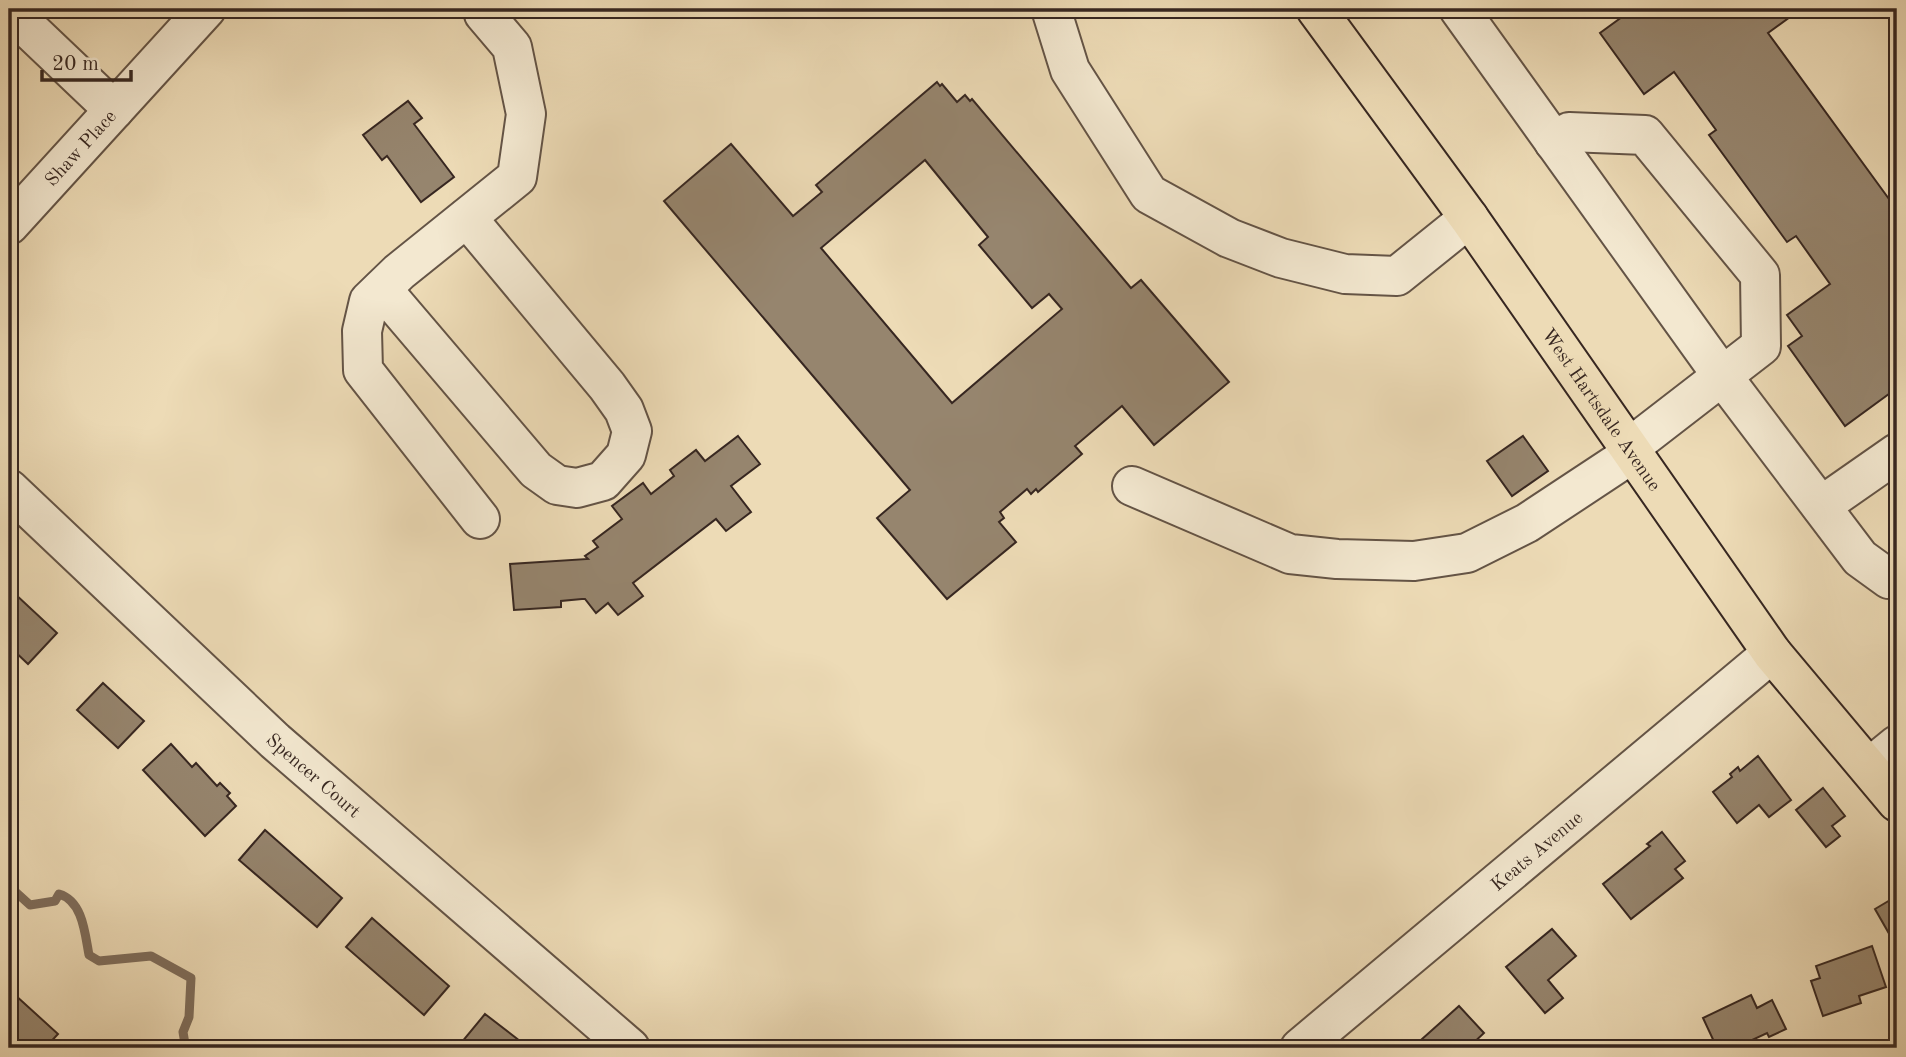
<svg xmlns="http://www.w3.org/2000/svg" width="1906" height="1057" viewBox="0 0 1906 1057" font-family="'Old Standard TT',serif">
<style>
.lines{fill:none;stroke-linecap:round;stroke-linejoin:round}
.stream{stroke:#7f6e5c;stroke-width:9}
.building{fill:#96856e;stroke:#372721;stroke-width:2;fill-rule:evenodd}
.minor-casing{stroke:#645446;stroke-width:42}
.major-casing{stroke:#372721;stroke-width:42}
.minor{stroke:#f3e8d0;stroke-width:38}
.major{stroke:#eddbb6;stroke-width:38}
.labels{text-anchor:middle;stroke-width:7;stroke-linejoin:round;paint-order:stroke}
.street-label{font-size:19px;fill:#372721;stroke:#f3e8d0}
</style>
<rect width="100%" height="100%" fill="#eddbb6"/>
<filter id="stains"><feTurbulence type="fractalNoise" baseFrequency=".00286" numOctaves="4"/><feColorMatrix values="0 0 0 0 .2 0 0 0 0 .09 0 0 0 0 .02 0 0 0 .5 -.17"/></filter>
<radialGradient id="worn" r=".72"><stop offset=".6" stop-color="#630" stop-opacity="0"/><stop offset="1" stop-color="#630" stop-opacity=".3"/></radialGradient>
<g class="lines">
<path class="stream" d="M9,886L30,905L55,901L59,894C83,901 85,934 89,955L99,961L151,956L191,978L189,1017L183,1032L185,1044L191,1048"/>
</g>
<g class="building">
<path d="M1633,9H1801L1768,33L1897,210V388L1845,426L1788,346L1802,336L1787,315L1830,284L1796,236L1787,242L1709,135L1716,130L1674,72L1644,94L1600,33Z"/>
<path d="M937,82L940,86L942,84L957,102L965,95L970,101L972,99L1131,288L1141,280L1229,382L1154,445L1122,406L1075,446L1082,454L1038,492L1036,489L1031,494L1027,489L1000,512L1004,518L999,522L1016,542L947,599L877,518L910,490L664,201L731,144L793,216L822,192L816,185ZM925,160L988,237L979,245L1032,308L1049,294L1062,309L952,403L821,248Z"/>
<path d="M408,101L422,118L414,124L454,177L421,202L387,156L382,160L363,135Z"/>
<path d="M738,436L760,464L731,486L751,512L726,531L716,519L633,583L643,596L618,615L608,603L596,613L585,599H582L561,601V607L514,610L510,564L588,559L585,556L598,547L593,541L622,519L612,506L643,483L651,494L674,476L670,470L696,450L705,461Z"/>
<path d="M1523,436L1548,471L1512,496L1487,461Z"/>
<path d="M14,593L57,633L28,664L9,646V599Z"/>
<path d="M103,683L144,721L118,748L77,710Z"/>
<path d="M171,744L192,767L196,763L217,786L220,783L230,793L227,796L236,806L205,836L143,770Z"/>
<path d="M1758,756L1791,800L1769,817L1759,805L1737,823L1713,792L1732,777L1730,774L1738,767L1740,771Z"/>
<path d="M1823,788L1845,816L1832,826L1840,836L1826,847L1796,810Z"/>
<path d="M265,830L342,898L317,927L239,860Z"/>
<path d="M1662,832L1685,861L1675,869L1683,878L1631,919L1603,884L1650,846L1647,844Z"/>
<path d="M1897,896V942L1895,944L1875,909Z"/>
<path d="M372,918L449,986L424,1015L346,947Z"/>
<path d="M1552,929L1576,956L1548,980L1563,998L1545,1013L1506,967Z"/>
<path d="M1872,946L1886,987L1859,996L1861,1003L1823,1016L1811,981L1820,978L1816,966Z"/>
<path d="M14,994L58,1034L45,1048H14L9,1043V1000Z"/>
<path d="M1751,995L1757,1008L1772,1000L1786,1029L1769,1037L1767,1033L1735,1048H1717L1703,1018Z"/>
<path d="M1459,1006L1484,1033L1468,1048H1412Z"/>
<path d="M485,1014L529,1048H468L461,1043Z"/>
</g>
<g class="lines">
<g class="minor-casing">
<g id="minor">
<path d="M1051,9L1070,70L1149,194L1229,238L1281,258L1345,274L1397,276L1469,218"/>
<path d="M1459,9L1723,377L1860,558L1889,579L1897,573"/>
<path d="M9,10L114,110"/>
<path d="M1554,142L1569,132L1645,135L1760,275L1761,346L1629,448"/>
<path id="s1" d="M9,225L206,9"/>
<path d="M382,289L536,470L557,485L577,488L603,481L626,455L632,431L624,410L607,386L467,218"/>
<path d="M1132,486L1290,554L1337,559L1414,561L1467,553L1527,523L1633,453"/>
<path id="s2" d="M9,489L275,741L630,1048"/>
<path d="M1821,506L1897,453"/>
<path d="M480,519L363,370L362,331L369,301L399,272L517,177L526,114L512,47L484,14L485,9"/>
<path d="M1870,767L1897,745"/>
<path id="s3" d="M1300,1048L1772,653"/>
</g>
</g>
<g class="major-casing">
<g id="major">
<path id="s4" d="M1316,9L1469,218L1772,653L1897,802"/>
</g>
</g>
<use href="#minor" class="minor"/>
<use href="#major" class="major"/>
</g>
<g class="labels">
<g class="street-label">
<text dy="7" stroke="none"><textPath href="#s1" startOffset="105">Shaw Place</textPath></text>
<text dy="7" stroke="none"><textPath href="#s4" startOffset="492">West Hartsdale Avenue</textPath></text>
<text dy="7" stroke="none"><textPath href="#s2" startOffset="418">Spencer Court</textPath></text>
<text dy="7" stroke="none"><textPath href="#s3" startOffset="308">Keats Avenue</textPath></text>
</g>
</g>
<rect width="1906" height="1057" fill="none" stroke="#eddbb6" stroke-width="35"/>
<rect x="10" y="10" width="1885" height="1036" fill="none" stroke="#372721" stroke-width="3.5"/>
<rect x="18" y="18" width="1871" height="1022" fill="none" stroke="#372721" stroke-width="2"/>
<path d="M42 70v10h89v-10" fill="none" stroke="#372721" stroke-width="3.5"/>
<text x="52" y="70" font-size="21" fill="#372721" stroke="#f3e8d0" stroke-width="5" paint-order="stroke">20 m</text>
<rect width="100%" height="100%" filter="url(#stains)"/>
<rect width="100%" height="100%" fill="url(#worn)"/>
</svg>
